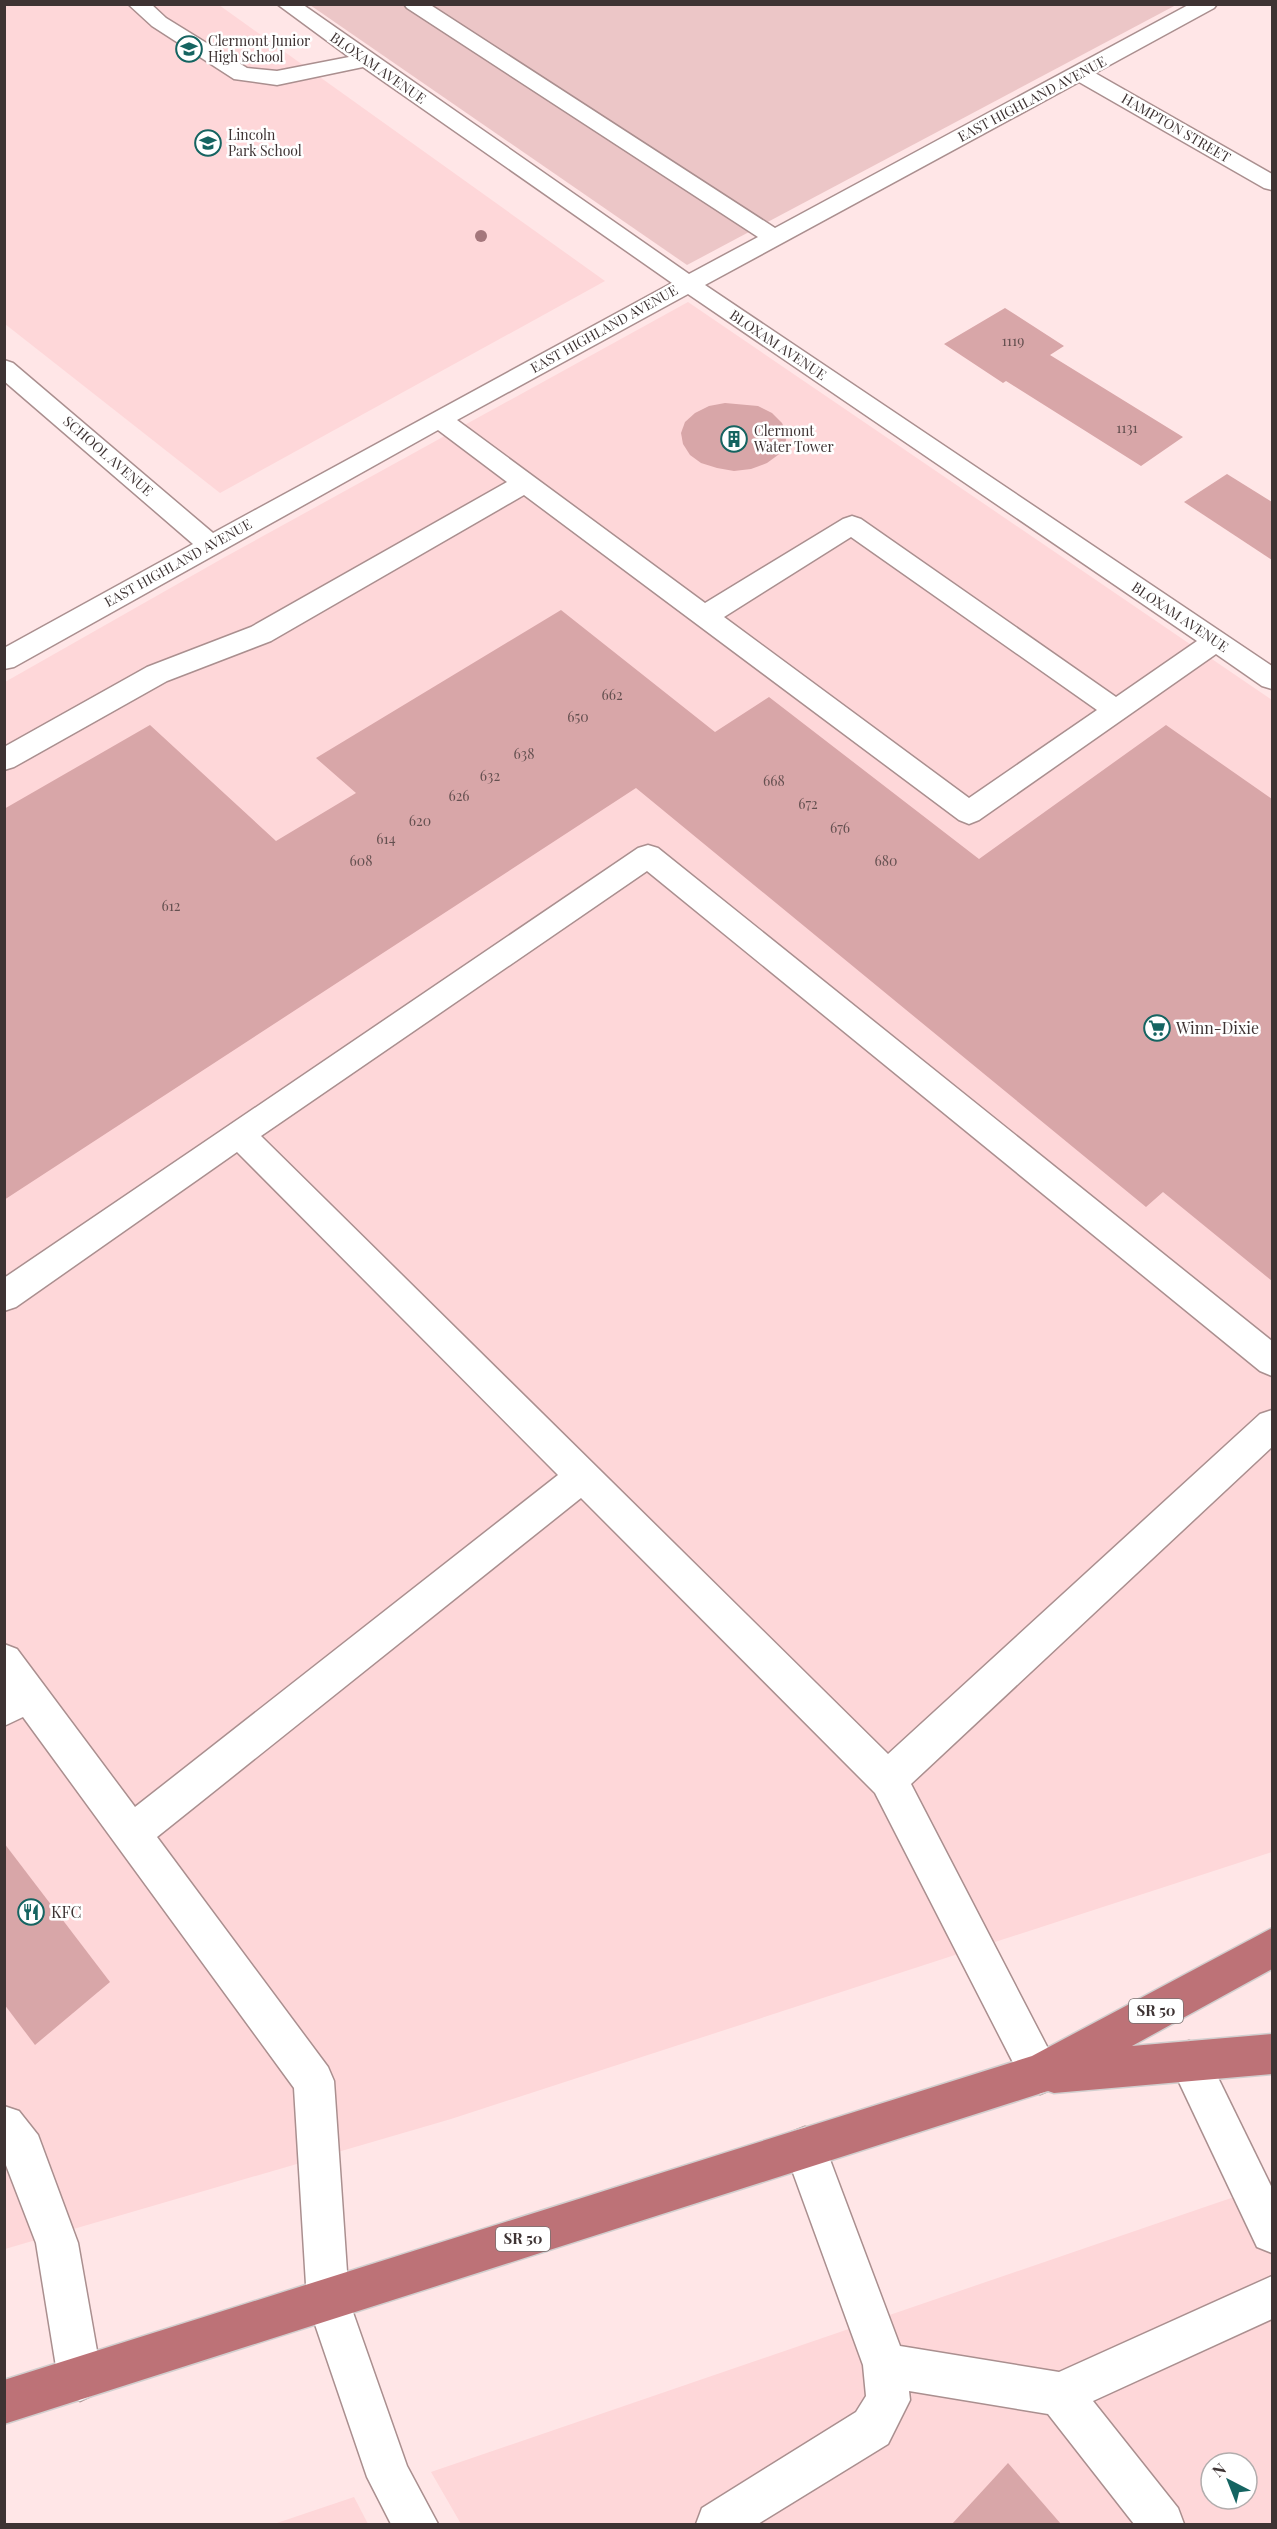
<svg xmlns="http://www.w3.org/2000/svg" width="1277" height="2529" viewBox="0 0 1277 2529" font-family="'Playfair Display',serif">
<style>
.built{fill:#fed7d9;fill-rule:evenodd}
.green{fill:#ecc6c7}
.building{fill:#d8a6a8}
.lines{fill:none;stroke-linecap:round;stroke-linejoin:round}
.minor-casing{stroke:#aa8f8f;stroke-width:3}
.highway-casing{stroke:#d1cece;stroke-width:3}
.minor{fill:#fff;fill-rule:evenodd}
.highway{fill:#bd7277;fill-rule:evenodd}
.tree{fill:#a4777c}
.labels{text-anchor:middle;stroke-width:5;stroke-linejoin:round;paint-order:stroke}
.far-poi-label{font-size:14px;fill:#3e3333;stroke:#fff;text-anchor:start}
.far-street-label{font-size:14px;fill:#3e3333;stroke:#fff}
.number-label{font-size:14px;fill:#645050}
.shield{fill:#fff;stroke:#787070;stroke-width:1.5}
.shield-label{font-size:15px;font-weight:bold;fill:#3e3333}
.poi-label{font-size:16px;fill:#3e3333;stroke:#fff;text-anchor:start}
</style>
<rect width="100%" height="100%" fill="#ffe6e7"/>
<g class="built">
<path d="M4,5H219L605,281L220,493L5,324Z"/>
<path d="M688,302L1272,700V1852L451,2119L5,2249V682L225,557Z"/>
<path d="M1272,2184V2524H461L431,2472ZM1211,2463H1247V2499H1211Z"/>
<path d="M354,2497L368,2524H274Z"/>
</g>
<path class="green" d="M310,5H1176L687,265Z"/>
<g class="building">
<path d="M1005,308L1064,346L1050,355L1183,437L1141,466L1006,381L1003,383L944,344Z"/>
<path d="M725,403L758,406L772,413L782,423L787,434L785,445L778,455L767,463L751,469L734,471L717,468L701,463L690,455L683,444L681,433L685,422L695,413L709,406Z"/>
<path d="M1227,474L1272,502V560L1184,502Z"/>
<path d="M561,610L715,732L769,697L979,859L1166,725L1272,799V1281L1163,1192L1146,1207L636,788L4,1200V809L150,725L276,841L356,793L316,758Z"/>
<path d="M4,1843L110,1982L35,2045L4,2004Z"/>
<path d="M1008,2463L1061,2524H952Z"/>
</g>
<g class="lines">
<g class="minor-casing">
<g id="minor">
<path d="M128,4H151L166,18L247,68L277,71L349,57L277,4H302L689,274L758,237L407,8L404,4H429L775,228L1190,4H1217L1214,8L1095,73L1272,174V190L1264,188L1079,82L705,285L1272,666V689L1262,686L1216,654L979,820L969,824L959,820L524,495L271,641L167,681L14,767L4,770V747L147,667L251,627L507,482L438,430L14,667L4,669V648L193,544L4,381V360L13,363L213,533L672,283L363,67L277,85L234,79L152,26ZM688,294L1197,641L1116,697L861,519L852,516L843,519L705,603L457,420ZM851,537L1097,710L969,798L724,617Z"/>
<path d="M648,845L658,848L1272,1341V1376L1260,1371L647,871L261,1136L888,1754L1260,1414L1272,1410V1447L911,1784L1054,2060L1060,2074L1054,2088L1040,2094L1026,2088L875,1793L581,1498L157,1837L328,2067L334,2081L349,2301L407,2466L438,2524H391L367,2477L307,2301L294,2088L23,1717L4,1726V1644L17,1649L135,1807L558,1475L237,1152L16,1307L4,1311V1278L638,848Z"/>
<path d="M1189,2041L1203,2047L1272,2188V2253L1257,2247L1169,2061L1175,2047Z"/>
<path d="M4,2106L19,2111L38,2135L78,2243L102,2379L95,2394L80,2401L65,2394L58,2379L36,2243L4,2160Z"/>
<path d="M805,2127L820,2133L900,2346L1059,2372L1272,2276V2319L1093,2401L1178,2508L1184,2524H1134L1048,2414L909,2391L910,2400L888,2444L758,2524H696L702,2508L856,2412L866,2396L863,2365L784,2148L790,2133Z"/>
</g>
</g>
<g class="highway-casing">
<path id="highway" d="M1272,1928V1969L1132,2046L1272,2034V2074L1054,2093L1048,2091L4,2424V2380L1032,2056Z"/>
</g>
<use href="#minor" class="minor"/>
<use href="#highway" class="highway"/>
</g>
<circle class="tree" cx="481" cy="236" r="6"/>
<defs>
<g id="school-ring" transform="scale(1.35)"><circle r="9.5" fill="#fff" stroke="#156461" stroke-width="1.5"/><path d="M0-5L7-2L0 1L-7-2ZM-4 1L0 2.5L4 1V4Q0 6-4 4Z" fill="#156461"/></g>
<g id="building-ring" transform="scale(1.35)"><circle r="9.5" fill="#fff" stroke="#156461" stroke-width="1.5"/><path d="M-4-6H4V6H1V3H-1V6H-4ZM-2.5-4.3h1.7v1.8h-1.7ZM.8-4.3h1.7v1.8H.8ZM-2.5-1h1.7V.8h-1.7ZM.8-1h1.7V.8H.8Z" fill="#156461"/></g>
<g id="supermarket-ring" transform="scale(1.35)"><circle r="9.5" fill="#fff" stroke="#156461" stroke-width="1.5"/><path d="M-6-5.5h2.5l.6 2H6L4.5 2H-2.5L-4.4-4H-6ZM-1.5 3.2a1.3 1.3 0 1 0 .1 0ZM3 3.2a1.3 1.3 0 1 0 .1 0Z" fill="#156461"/></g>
<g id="restaurant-ring" transform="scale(1.35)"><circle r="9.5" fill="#fff" stroke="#156461" stroke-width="1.5"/><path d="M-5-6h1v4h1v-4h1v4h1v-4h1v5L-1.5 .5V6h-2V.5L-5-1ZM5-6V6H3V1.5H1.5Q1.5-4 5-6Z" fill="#156461"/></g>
</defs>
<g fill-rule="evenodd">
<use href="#school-ring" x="189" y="49"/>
<use href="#school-ring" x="208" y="143"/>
<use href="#building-ring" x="734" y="439"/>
<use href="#supermarket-ring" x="1157" y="1028"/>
<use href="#restaurant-ring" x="31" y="1912"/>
</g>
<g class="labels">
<g class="far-poi-label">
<text x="208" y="46">Clermont Junior<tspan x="208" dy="16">High School</tspan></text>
<text x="228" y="140">Lincoln<tspan x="228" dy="16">Park School</tspan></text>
<text x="754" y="436">Clermont<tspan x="754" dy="16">Water Tower</tspan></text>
</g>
<g class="far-street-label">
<text transform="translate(378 68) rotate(35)" y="5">BLOXAM AVENUE</text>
<text transform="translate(1032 99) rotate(-28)" y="5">EAST HIGHLAND AVENUE</text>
<text transform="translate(1176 128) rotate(30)" y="5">HAMPTON STREET</text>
<text transform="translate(604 329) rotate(-29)" y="5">EAST HIGHLAND AVENUE</text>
<text transform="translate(778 345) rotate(34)" y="5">BLOXAM AVENUE</text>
<text transform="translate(108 456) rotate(41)" y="5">SCHOOL AVENUE</text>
<text transform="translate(178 563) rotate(-29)" y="5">EAST HIGHLAND AVENUE</text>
<text transform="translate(1180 617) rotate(34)" y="5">BLOXAM AVENUE</text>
</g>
<g class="number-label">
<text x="1013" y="346">1119</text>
<text x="1127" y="433">1131</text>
<text x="612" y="700">662</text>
<text x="578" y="722">650</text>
<text x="524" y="759">638</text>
<text x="490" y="781">632</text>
<text x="774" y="786">668</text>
<text x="459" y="801">626</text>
<text x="808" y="809">672</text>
<text x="420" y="826">620</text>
<text x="840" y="833">676</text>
<text x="386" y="844">614</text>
<text x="361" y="866">608</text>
<text x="886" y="866">680</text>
<text x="171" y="911">612</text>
</g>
<g class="shield">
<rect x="1129" y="1999" width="54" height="24" rx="4.5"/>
<rect x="496" y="2227" width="54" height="24" rx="4.5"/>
</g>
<g class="shield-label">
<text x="1156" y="2016">SR 50</text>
<text x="523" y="2244">SR 50</text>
</g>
<g class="poi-label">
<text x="1176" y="1034">Winn-Dixie</text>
<text x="51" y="1918">KFC</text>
</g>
</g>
<rect width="1277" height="2529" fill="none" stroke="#3e3333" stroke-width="12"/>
<g transform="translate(1229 2481) rotate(318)"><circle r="28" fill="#ffffff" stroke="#b2adad" stroke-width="1.5"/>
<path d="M0-4.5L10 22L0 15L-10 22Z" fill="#156461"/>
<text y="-9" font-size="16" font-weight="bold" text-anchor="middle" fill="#3e3333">N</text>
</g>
</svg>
